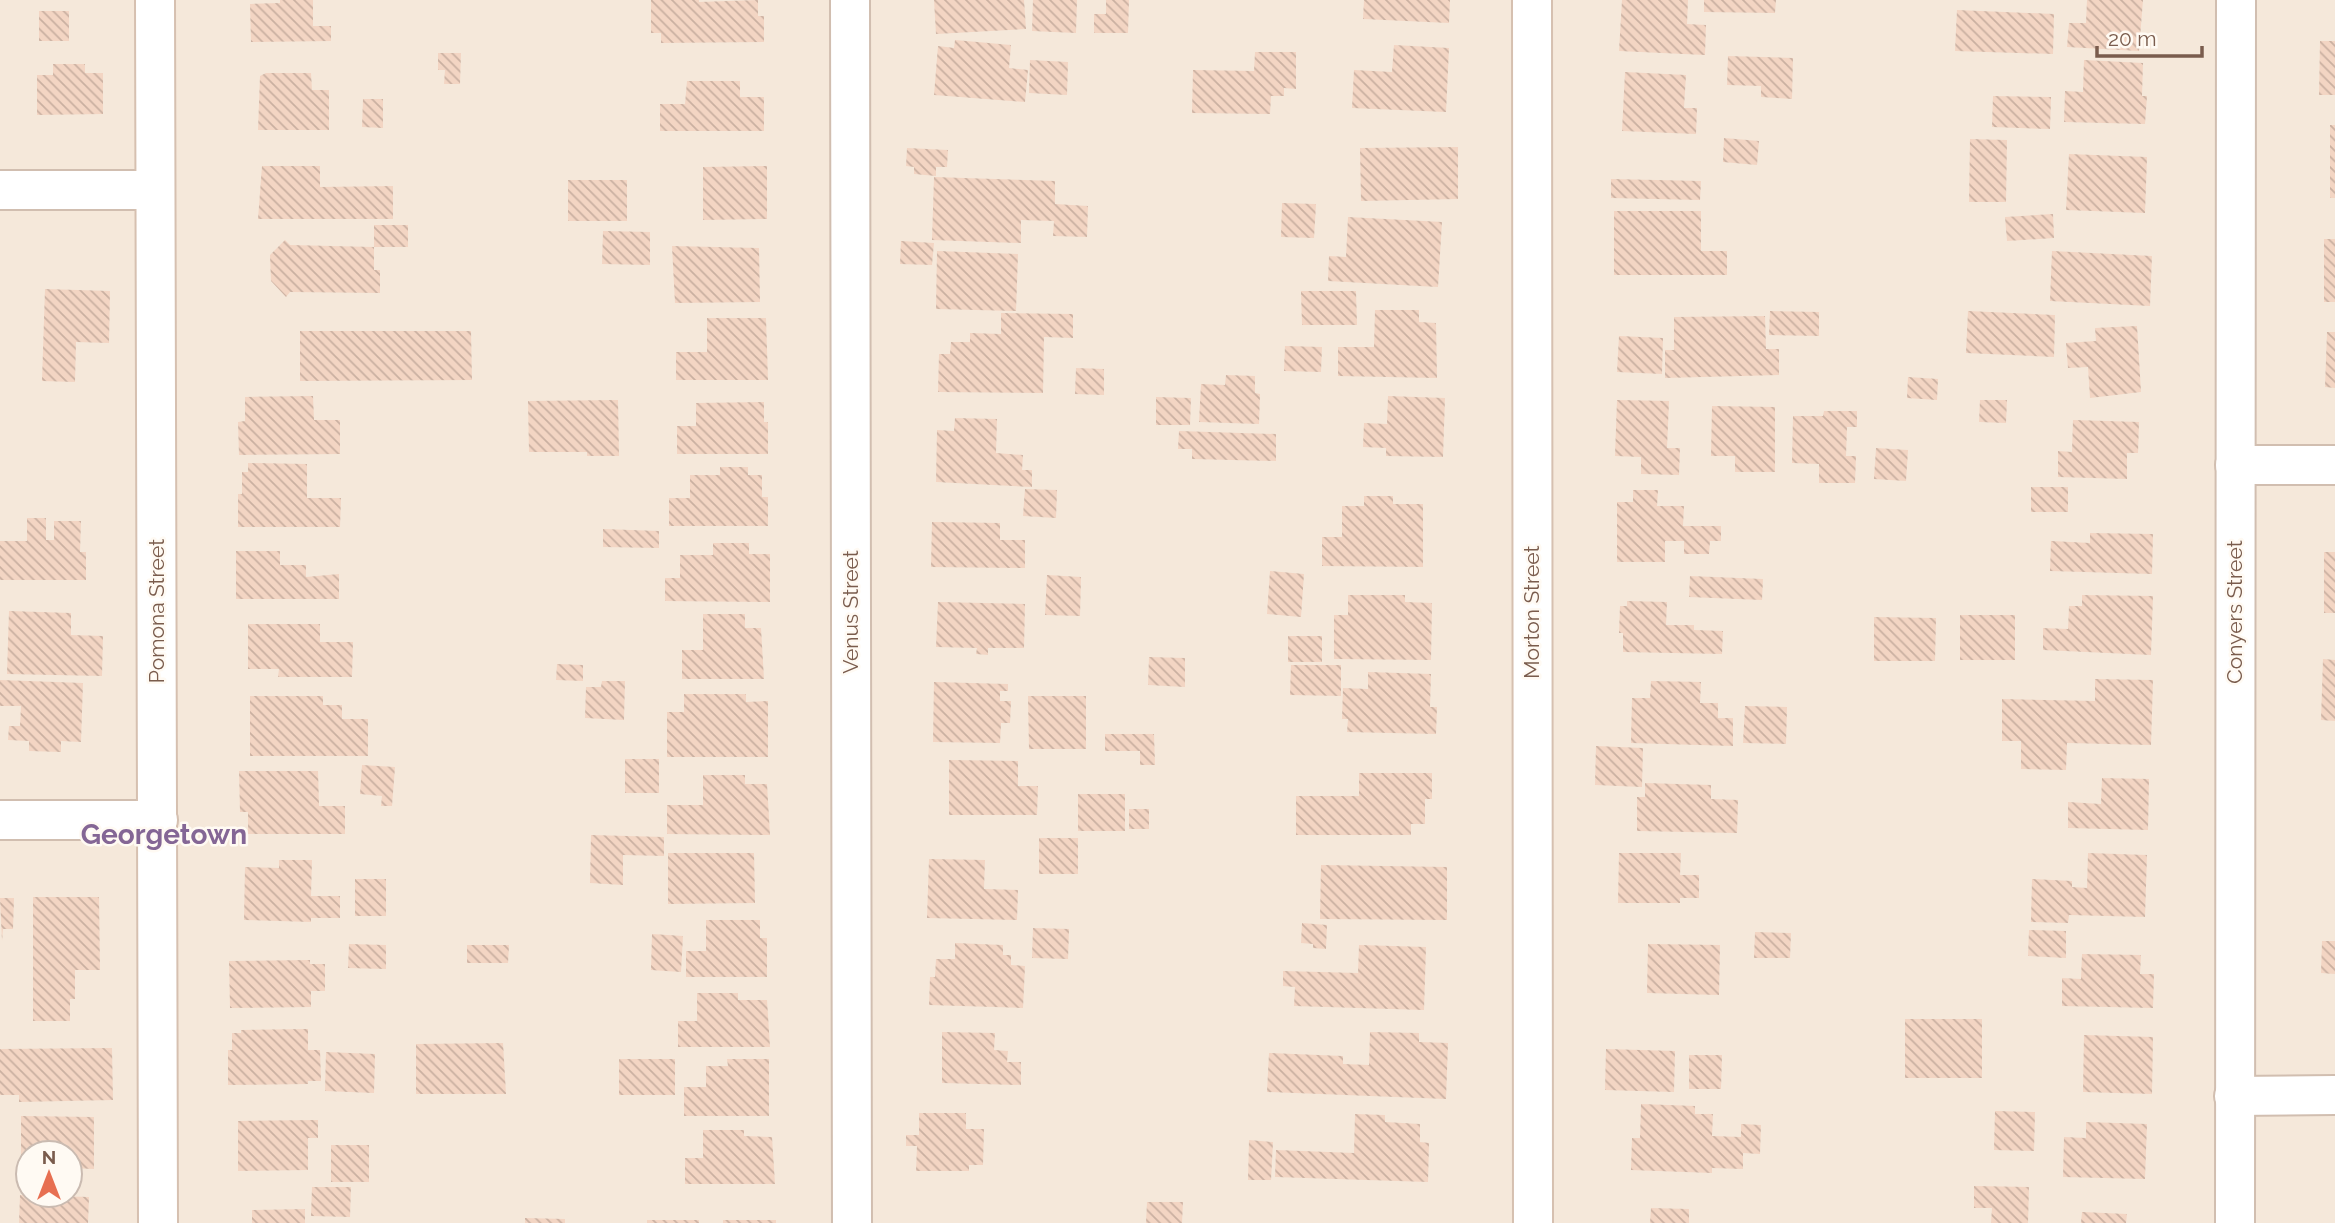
<svg xmlns="http://www.w3.org/2000/svg" width="2335" height="1223" viewBox="0 0 2335 1223" font-family="Raleway,sans-serif">
<style>
.residential{fill:#f5e8da;fill-rule:evenodd}
.building{fill:url(#building-back-hatch)}
.lines{fill:none;stroke-linecap:round;stroke-linejoin:round}
.street-casing{stroke:#d1beb0;stroke-width:42}
.secondary-casing{stroke:#d6c0b0;stroke-width:42}
.street{stroke:#fff;stroke-width:38}
.secondary{stroke:#fff;stroke-width:38}
.labels{text-anchor:middle;stroke-width:5;stroke-linejoin:round;paint-order:stroke}
.street-label{font-size:21px;fill:#7a5c4d;stroke:#fffaf3}
.district-label{font-size:28px;font-weight:bold;fill:#846695;stroke:#fffaf3}
</style>
<defs>
<pattern id="building-back-hatch" width="6" height="6" patternUnits="userSpaceOnUse" patternTransform="scale(1.75)"><rect width="6" height="6" fill="#f3d5c3"/><path d="M-1 5l2 2M0 0l6 6M5-1l2 2" fill="none" stroke="#cab0a1"/></pattern>
</defs>
<rect width="100%" height="100%" fill="#fdf6ec"/>
<path class="residential" d="M0,0H2335V1223H0ZM28,1153H70V1195H28Z"/>
<g class="building">
<path d="M280,0H313V26H331V41L251,42L250,4L280,3Z"/>
<path d="M651,0H699V2L758,0V16H764V42L661,43V33H651Z"/>
<path d="M934,0H1024L1026,29L936,34Z"/>
<path d="M1033,0H1077L1076,33L1032,31Z"/>
<path d="M1106,0H1129L1128,33H1094V14H1106Z"/>
<path d="M1364,0H1450L1449,23L1363,19Z"/>
<path d="M1622,0H1688L1687,24L1706,25L1705,55L1619,51Z"/>
<path d="M1704,0H1776L1775,13L1704,12Z"/>
<path d="M2087,0H2143L2139,51L2067,47L2069,23H2086Z"/>
<path d="M1957,10L2054,14L2053,54L1955,51Z"/>
<rect x="39" y="11" width="30" height="30"/>
<path d="M955,40L1011,45L1009,68L1028,70L1025,102L934,95L938,46L954,48Z"/>
<path d="M2320,41H2335V95H2319Z"/>
<path d="M1394,45L1449,48L1446,112L1352,108L1354,70L1392,72Z"/>
<path d="M1255,52H1296V89L1284,88V96H1271L1270,114L1192,113L1193,70L1254,71Z"/>
<path d="M438,53H461L460,84H444L445,70H438Z"/>
<path d="M1728,56L1793,58L1792,99L1761,97V86L1727,85Z"/>
<path d="M1030,60L1068,62L1067,95L1029,93Z"/>
<path d="M2084,60L2143,63L2142,96H2147L2145,124L2064,122L2065,91L2083,92Z"/>
<path d="M53,64H85V73H103V114L37,115V75H53Z"/>
<path d="M1625,72L1686,75L1684,108H1697L1696,134L1622,131Z"/>
<path d="M266,73H311L312,90H329V130H258L260,76Z"/>
<path d="M687,81H740V97H764V131H660V104H685Z"/>
<path d="M1993,96L2051,97L2050,129L1992,127Z"/>
<path d="M363,99H383V128L362,127Z"/>
<rect x="2330" y="125" width="5" height="73"/>
<path d="M1724,138L1759,141L1757,165L1723,162Z"/>
<path d="M1970,139L2007,140L2006,202H1969Z"/>
<path d="M1458,147V199L1361,201L1360,148Z"/>
<path d="M907,148L948,150L947,167H936V176L914,174V167L906,166Z"/>
<path d="M2069,154L2147,157L2145,213L2066,210Z"/>
<path d="M262,166H320V187L393,186V219H258Z"/>
<path d="M767,166V219L703,220V167Z"/>
<path d="M934,177L1055,181V204L1088,206L1087,237L1053,236L1054,221L1021,220V243L932,240Z"/>
<path d="M1611,179L1701,181L1700,200L1611,198Z"/>
<rect x="568" y="180" width="59" height="41"/>
<path d="M1282,203L1316,204L1314,238L1281,237Z"/>
<path d="M1614,211H1701V251H1727V275H1614Z"/>
<path d="M2053,214L2054,238L2007,241L2005,217Z"/>
<path d="M1348,217L1442,222L1438,287L1328,281L1329,256L1346,257Z"/>
<rect x="374" y="225" width="34" height="22"/>
<path d="M603,231L650,232V265L602,264Z"/>
<rect x="2324" y="239" width="11" height="63"/>
<path d="M285,240L290,245L374,247V270H380V293L290,292L286,297L271,281L270,255Z"/>
<path d="M901,241L934,243L932,265L900,264Z"/>
<path d="M672,246L759,248L760,302L675,303Z"/>
<path d="M937,251L1018,254L1016,311L936,309Z"/>
<path d="M2052,251L2152,256L2150,306L2050,301Z"/>
<path d="M45,289L110,291L109,343L76,342L75,382L42,381Z"/>
<path d="M1301,291H1356L1357,325H1302Z"/>
<path d="M1375,310H1419V322L1436,323L1437,378L1338,376V347H1374Z"/>
<path d="M1770,311L1819,312V336L1769,335Z"/>
<path d="M1968,311L2055,315L2054,357L1966,353Z"/>
<path d="M1001,313L1073,314V338L1044,337L1043,393L938,392L939,354H950L951,342H970V333L1001,334Z"/>
<path d="M1765,316L1766,349H1779V375L1665,378V350H1674V317Z"/>
<path d="M707,318H766L768,380H676V352H707Z"/>
<path d="M2137,326L2141,392L2090,398L2088,367L2068,368L2066,343L2096,341L2095,328Z"/>
<path d="M300,331H471L472,380L300,381Z"/>
<path d="M2327,332H2335V388L2325,387Z"/>
<path d="M1619,336L1663,338L1662,374L1617,372Z"/>
<path d="M1285,346L1322,347L1321,372L1284,371Z"/>
<path d="M1076,368L1104,369V395L1075,394Z"/>
<path d="M1226,375L1255,376V393L1260,394L1259,424L1199,422L1201,384L1225,385Z"/>
<path d="M1908,377L1938,379L1937,400L1907,398Z"/>
<path d="M313,396L314,420H340V454L239,455L238,422L245,421V397Z"/>
<path d="M1388,396L1445,398L1443,457L1386,456V448L1363,447L1364,423L1387,424Z"/>
<path d="M1156,397L1191,398L1190,425H1156Z"/>
<path d="M618,400L619,456H587V452H529L528,401Z"/>
<path d="M1617,400L1669,401L1667,448H1680L1679,475L1641,474V457L1615,456Z"/>
<path d="M1980,400H2007L2006,423L1979,422Z"/>
<path d="M764,402V422H768V454H677V426H696V403Z"/>
<path d="M1712,406L1775,407V472H1735V456H1711Z"/>
<path d="M1824,411H1857V427H1847L1846,456H1856L1855,483H1819V464L1792,463L1793,416H1823Z"/>
<path d="M955,418L997,419L996,453L1023,455L1022,470H1032V487L936,482L937,430L954,431Z"/>
<path d="M2073,420L2139,422L2138,453H2127V479L2058,477V451L2072,452Z"/>
<path d="M1179,431L1276,434V461L1192,459V449H1178Z"/>
<path d="M1876,448L1908,450L1906,481L1874,479Z"/>
<path d="M248,463L307,464V498H341L340,527H238V494H242V472H248Z"/>
<path d="M720,467H748V475H762V497H768V526H669V498H690V475H720Z"/>
<rect x="2031" y="487" width="37" height="25"/>
<path d="M1025,489L1057,490L1056,518L1023,516Z"/>
<path d="M1633,490H1658L1657,506H1684L1683,526H1721V541H1710L1709,554H1684V541H1665V562H1617V502H1633Z"/>
<path d="M1364,496H1393V504H1423V567L1322,566V537H1342V506H1364Z"/>
<path d="M27,518H46V540H54V521H81L80,552H86V580H0V541H27Z"/>
<path d="M932,522L1000,523V540H1025V568L931,567Z"/>
<path d="M603,529L659,531V548L603,547Z"/>
<path d="M2090,533L2153,534L2152,574L2050,571L2051,541L2090,543Z"/>
<path d="M713,543H749V554H770V602L665,601V578H680V555H713Z"/>
<path d="M236,551H280V565H306V577L339,574V599H236Z"/>
<rect x="2324" y="552" width="11" height="61"/>
<path d="M1270,571L1304,574L1301,617L1267,614Z"/>
<path d="M1047,575L1081,577L1080,616L1045,615Z"/>
<path d="M1690,576L1763,579L1762,600L1689,597Z"/>
<path d="M1348,595H1405V602L1432,603L1431,660L1334,659V615H1348Z"/>
<path d="M2082,595L2153,596L2151,655L2043,650V628L2068,629L2069,606H2082Z"/>
<path d="M1627,601L1667,602L1666,625H1694V630L1723,631L1722,654L1623,652V633H1619L1620,606H1627Z"/>
<path d="M938,602L1025,604L1024,648H988V655L976,654L977,648L936,647Z"/>
<path d="M9,611L71,613V635L103,636L102,676L7,674Z"/>
<path d="M703,614H745V628H761L764,679H682V650H703Z"/>
<rect x="1960" y="615" width="55" height="45"/>
<path d="M1874,617L1936,618L1935,661H1874Z"/>
<path d="M248,624H320V642H353L352,677H278L279,669H248Z"/>
<rect x="1288" y="636" width="34" height="26"/>
<path d="M1149,657L1185,658V687L1148,685Z"/>
<path d="M2323,659L2335,660V721L2321,720Z"/>
<path d="M557,664L583,665V681L556,680Z"/>
<path d="M1291,665H1341V696L1290,695Z"/>
<path d="M1368,672L1431,674L1430,707H1437L1436,734L1347,732L1348,719H1342L1343,688L1368,689Z"/>
<path d="M2095,679L2153,680L2151,745L2067,743L2066,770L2021,769V741H2002V699L2095,701Z"/>
<path d="M0,680L83,683L81,742L61,741V752L29,751V741L8,740L9,726H20L21,706H0Z"/>
<path d="M602,681H625L624,720L585,718L586,687H601Z"/>
<path d="M1651,681L1701,682L1700,703H1718V718H1733V746L1631,743L1632,698H1650Z"/>
<path d="M934,682L1008,684V691H1000V701H1011L1010,723H1001L1000,743L933,742Z"/>
<path d="M684,694H746V702L768,701V757H667V712H684Z"/>
<path d="M250,696H323V705H342V719H368V756H250Z"/>
<path d="M1028,696H1086V749H1029Z"/>
<path d="M1745,706L1787,707L1786,744L1743,743Z"/>
<path d="M1105,734H1154L1155,765H1140V751H1105Z"/>
<path d="M1596,746L1643,748L1642,787L1595,785Z"/>
<rect x="625" y="759" width="34" height="34"/>
<path d="M949,760L1018,761V786H1038L1037,815H949Z"/>
<path d="M362,765L395,767L392,806H381L382,796L360,794Z"/>
<path d="M239,771H318L319,806H345V834H248V812H240Z"/>
<path d="M1359,773H1432V799H1425V824H1411V835H1296V796H1359Z"/>
<path d="M703,775H745V784H767L770,835L667,834V805H703Z"/>
<path d="M2102,778L2149,779L2148,830L2068,828V802L2101,804Z"/>
<path d="M1645,783L1711,785V799L1738,800L1737,833L1637,831V797H1645Z"/>
<rect x="1078" y="794" width="47" height="37"/>
<rect x="1129" y="809" width="20" height="20"/>
<path d="M591,835L664,837V856L623,855V885L590,883Z"/>
<rect x="1039" y="838" width="39" height="36"/>
<path d="M668,853H754L755,903L668,904Z"/>
<path d="M1619,853H1681L1680,875H1699V898H1680V903H1618Z"/>
<path d="M2088,853L2147,855L2145,917L2069,915L2068,923L2031,922L2032,879L2072,881V887L2087,888Z"/>
<path d="M929,859L985,860L984,889L1018,890L1017,920L927,918Z"/>
<path d="M279,860H312L311,896H340V918H311V922L244,920L245,867L279,868Z"/>
<path d="M1321,865L1447,867V920L1320,919Z"/>
<rect x="355" y="879" width="31" height="37"/>
<path d="M33,897H99L100,970H75V999H70V1021H33Z"/>
<path d="M0,898H14L13,929H3L2,941Z"/>
<path d="M706,920H760V938H767V977H686V951H706Z"/>
<path d="M1302,923L1327,925L1326,949L1313,948V944L1301,943Z"/>
<path d="M1033,928L1069,929L1068,959L1032,958Z"/>
<path d="M2029,930L2066,931V958L2028,956Z"/>
<path d="M1755,932L1791,933L1790,958H1754Z"/>
<path d="M652,934L683,936L681,972L651,970Z"/>
<path d="M2322,941H2335V974L2321,973Z"/>
<path d="M955,943L1003,945V955H1011V965L1025,966L1023,1008L929,1005L930,977H935L936,959H955Z"/>
<path d="M349,944L386,945V969L348,968Z"/>
<path d="M1648,944L1720,945L1719,995L1647,993Z"/>
<path d="M467,945H509L508,963H467Z"/>
<path d="M1359,945L1426,947L1424,1010L1294,1006L1295,987L1283,986V971L1358,973Z"/>
<path d="M2082,954L2141,955L2140,974H2154L2153,1008L2062,1006V978L2081,979Z"/>
<path d="M310,960V964H325V991H311V1007L230,1008L229,961Z"/>
<path d="M697,993H738V1000H767L770,1047H678V1021H697Z"/>
<rect x="1905" y="1019" width="77" height="59"/>
<path d="M308,1029V1050H320L321,1081H308V1084L228,1085V1050H232V1033H241V1030Z"/>
<path d="M942,1032L995,1033L994,1050L1008,1051L1007,1062H1021V1085L942,1083Z"/>
<path d="M1370,1032L1419,1033V1042L1448,1043L1446,1099L1267,1092L1269,1053L1343,1056V1064L1369,1065Z"/>
<path d="M2084,1035L2153,1037L2152,1094L2083,1092Z"/>
<path d="M503,1043L506,1094H416V1044Z"/>
<path d="M112,1048L113,1100L19,1102V1095H0V1049Z"/>
<path d="M1606,1049L1675,1051L1674,1092L1605,1090Z"/>
<path d="M326,1052L375,1054L374,1093L325,1091Z"/>
<path d="M1689,1055H1722L1721,1089H1689Z"/>
<rect x="619" y="1059" width="56" height="36"/>
<path d="M727,1059H769V1116H684V1087H706V1066H728Z"/>
<path d="M1641,1104L1695,1106V1114H1713L1712,1136L1741,1137V1124L1761,1125L1760,1154L1743,1153V1169L1712,1168V1173L1631,1170L1632,1138H1640Z"/>
<path d="M1995,1111L2035,1112L2034,1151L1994,1150Z"/>
<path d="M919,1113H966V1129H984L983,1165H969V1171H916L917,1146H906V1135H919Z"/>
<path d="M1355,1114L1385,1115V1122L1420,1124V1142L1429,1143L1428,1182L1275,1177L1276,1150L1354,1153Z"/>
<path d="M21,1116L94,1117V1169L70,1168V1153H28V1168H21Z"/>
<path d="M318,1120V1138H308V1170L238,1171V1121Z"/>
<path d="M2086,1122L2147,1124L2145,1179L2063,1177L2064,1137L2086,1138Z"/>
<path d="M703,1130H744V1136L772,1137L775,1184H685V1158H703Z"/>
<path d="M1249,1140L1273,1142L1271,1180H1248Z"/>
<rect x="331" y="1145" width="38" height="37"/>
<path d="M1974,1186L2029,1187L2028,1223H1991L1992,1208H1974Z"/>
<path d="M312,1187H351L350,1217L311,1216Z"/>
<path d="M20,1195L89,1197L88,1223H19Z"/>
<path d="M1147,1202H1183L1182,1223H1146Z"/>
<path d="M1651,1208L1689,1209V1223H1650Z"/>
<path d="M305,1209V1223H252V1210Z"/>
<path d="M2082,1212L2127,1214L2126,1223H2081Z"/>
<path d="M525,1218L565,1219V1223H525Z"/>
<rect x="647" y="1220" width="52" height="3"/>
<rect x="723" y="1220" width="53" height="3"/>
</g>
<g class="lines">
<g class="street-casing">
<g id="street">
<path d="M850,0L852,1223"/>
<path d="M0,190H155"/>
<path d="M2235,465H2335"/>
<path d="M0,820H158"/>
<path d="M2234,1096L2335,1095"/>
<path d="M2235,1223L2236,0"/>
</g>
</g>
<g class="secondary-casing">
<g id="secondary">
<path d="M155,0L158,1223"/>
<path d="M1532,0L1533,1223"/>
</g>
</g>
<use href="#street" class="street"/>
<use href="#secondary" class="secondary"/>
</g>
<g class="labels">
<g class="street-label">
<text transform="translate(157 611) rotate(-90)" y="7">Pomona Street</text>
<text transform="translate(851 612) rotate(-90)" y="7">Venus Street</text>
<text transform="translate(1532 612) rotate(-90)" y="7">Morton Street</text>
<text transform="translate(2235 612) rotate(-90)" y="7">Conyers Street</text>
</g>
<g class="district-label">
<text x="164" y="844">Georgetown</text>
</g>
</g>
<g transform="translate(49 1174)"><circle r="33" fill="#fffaf3" stroke="#cabbb1" stroke-width="2"/>
<path d="M0-5L12 26L0 18L-12 26Z" fill="#e76f51"/>
<text y="-10" font-size="19" font-weight="bold" text-anchor="middle" fill="#7a5c4d">N</text>
</g>
<path d="M2097 46v10h105v-10" fill="none" stroke="#7a5c4d" stroke-width="3.5"/>
<text x="2108" y="46" font-size="21" fill="#7a5c4d" stroke="#fffaf3" stroke-width="5" paint-order="stroke">20 m</text>
</svg>
